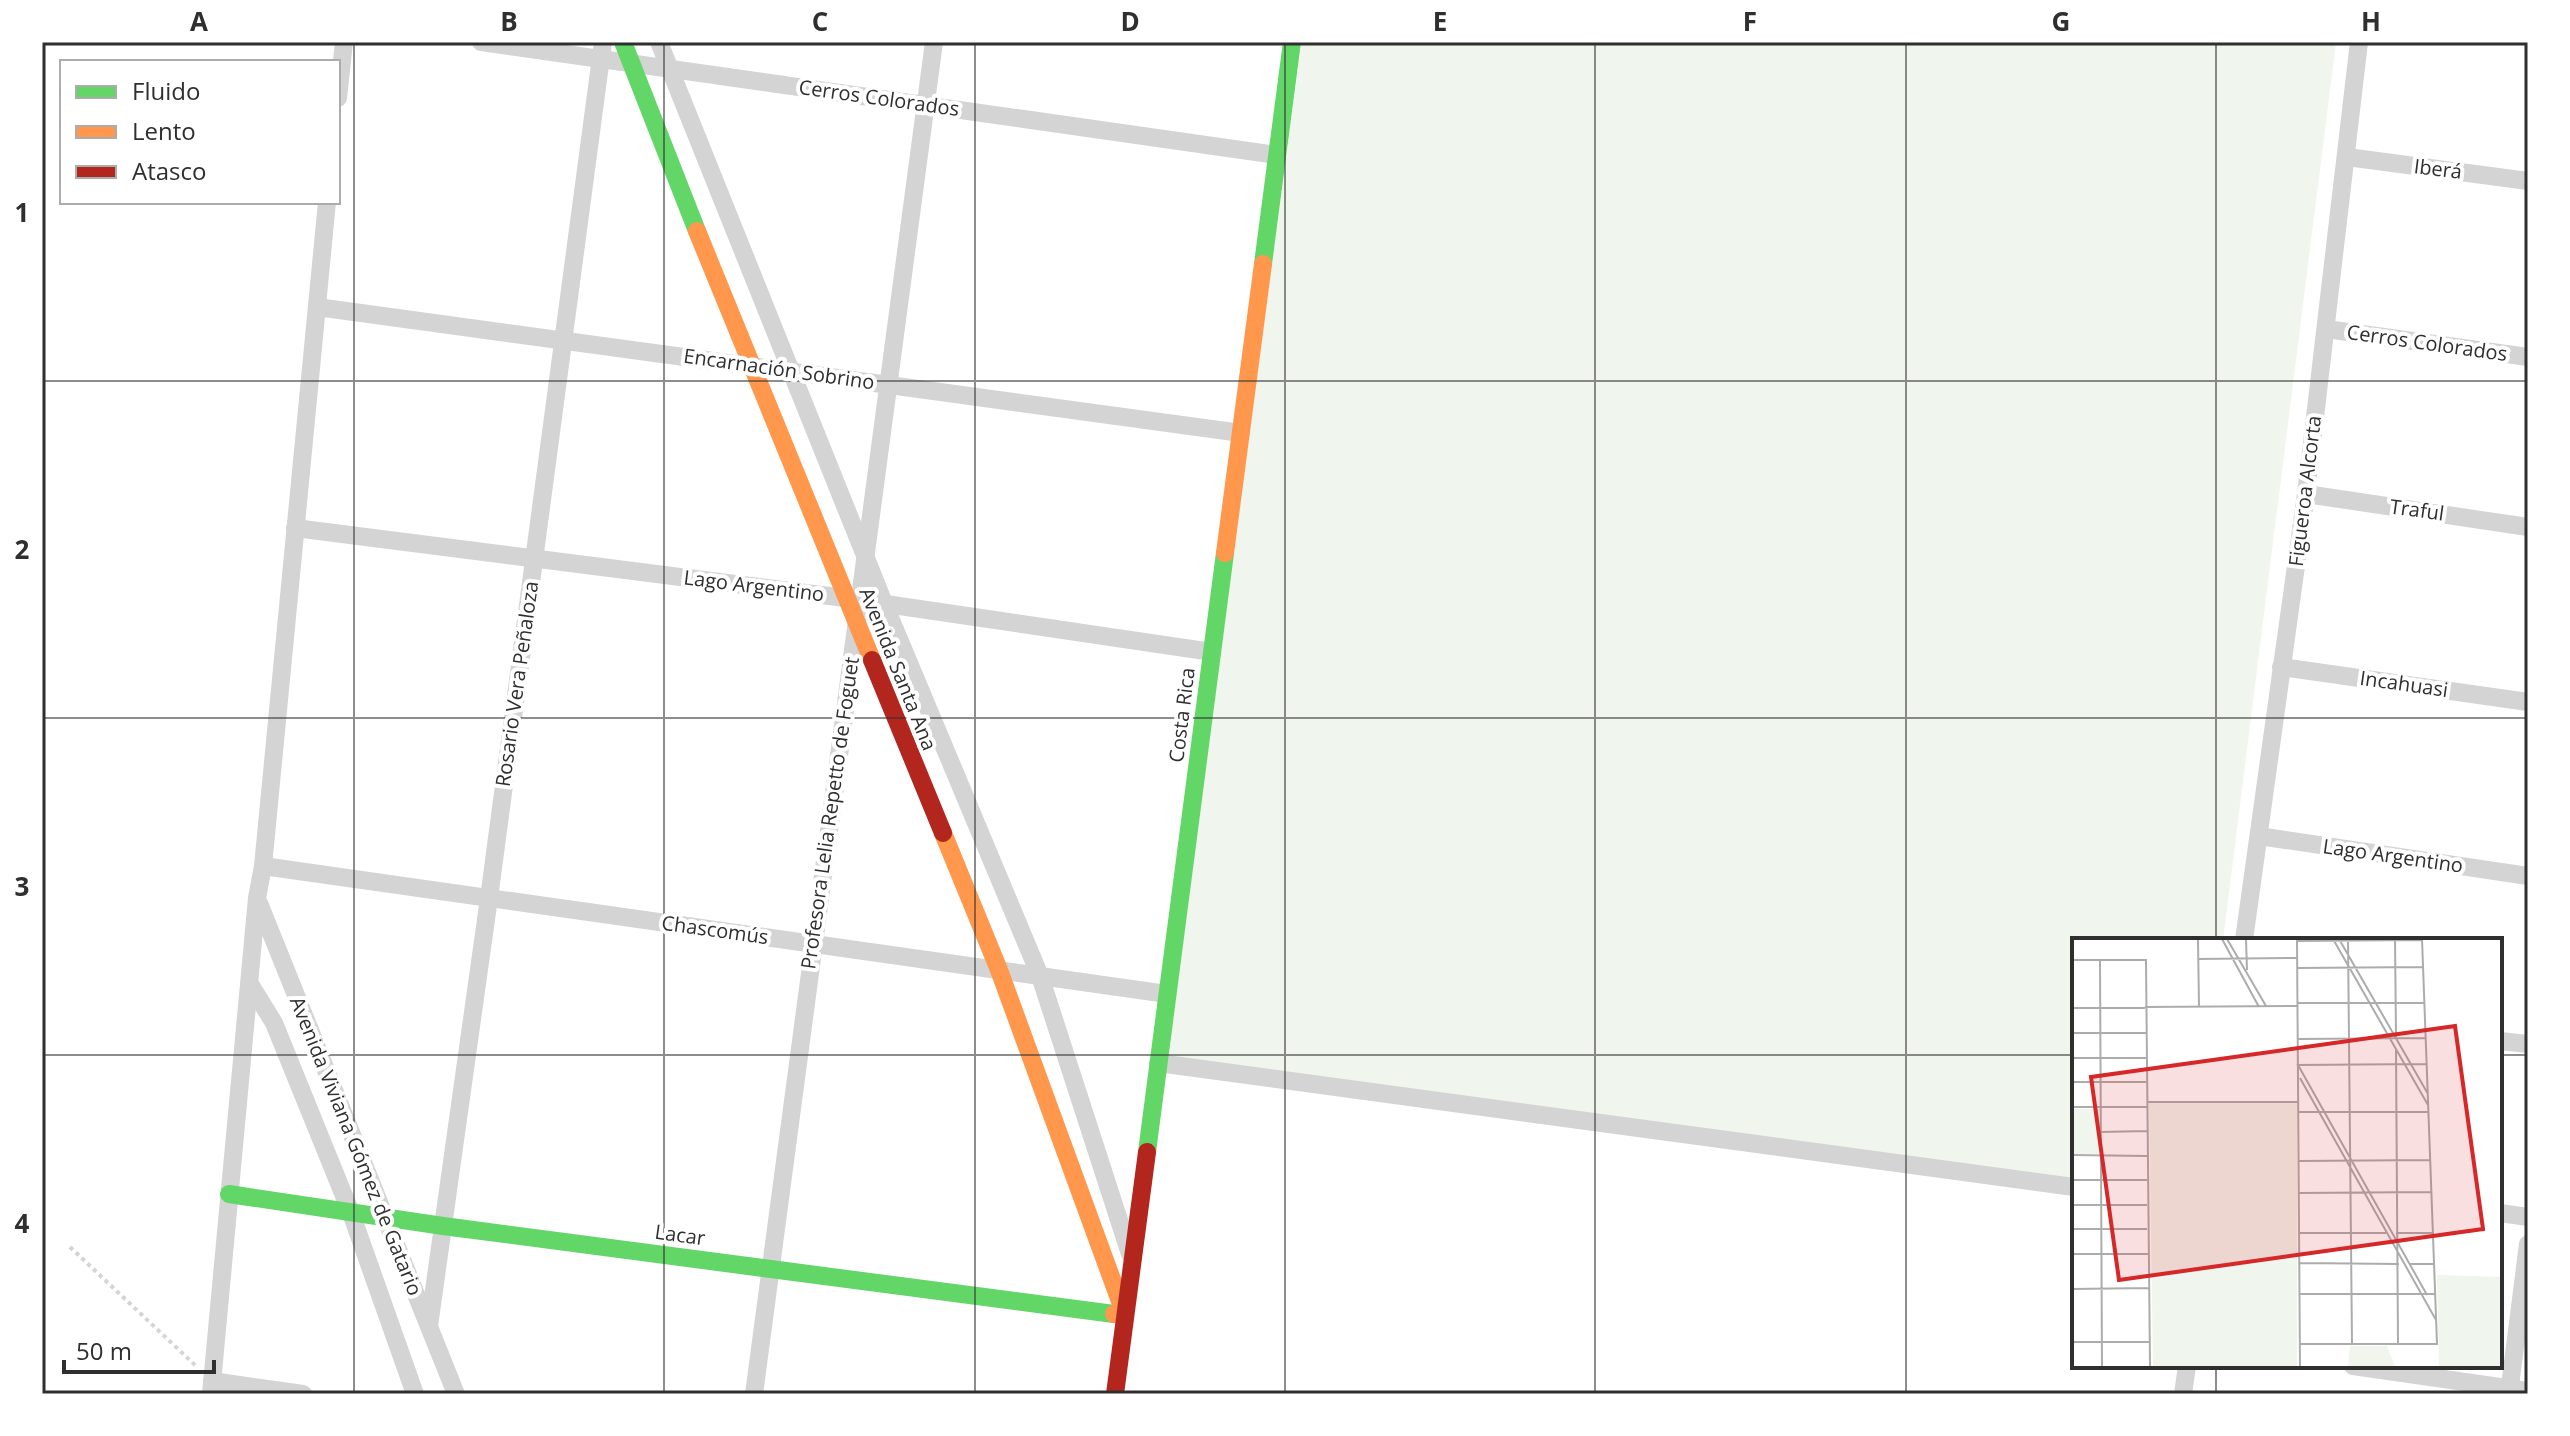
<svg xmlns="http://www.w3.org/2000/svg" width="2570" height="1436" viewBox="0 0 2570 1436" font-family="'Open Sans',sans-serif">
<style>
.green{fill:#f0f5ed}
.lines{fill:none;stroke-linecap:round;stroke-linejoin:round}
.path{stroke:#d4d4d4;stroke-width:4;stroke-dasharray:4 4;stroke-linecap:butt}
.street{stroke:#d4d4d4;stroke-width:18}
.fast{stroke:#63d668;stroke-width:18}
.slow{stroke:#ff974d;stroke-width:18}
.jam{stroke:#b3261e;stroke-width:18}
.grid{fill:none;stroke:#2f2f2f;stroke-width:2;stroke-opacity:0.55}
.labels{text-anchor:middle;stroke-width:8;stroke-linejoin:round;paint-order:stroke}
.street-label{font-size:20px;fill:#2f2f2f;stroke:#fff}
.inset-road{fill:none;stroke:#acacac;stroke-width:2}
.view{fill:#d62828;fill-opacity:0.15;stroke:#d62828;stroke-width:4}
.inset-edge{fill:none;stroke:#2f2f2f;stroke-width:4}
.neatline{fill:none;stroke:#2f2f2f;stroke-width:3}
.grid-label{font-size:26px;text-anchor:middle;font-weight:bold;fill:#2f2f2f}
</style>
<rect width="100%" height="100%" fill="#fff"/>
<path class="green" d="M1302,42H2336L2223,940H2074V1186L1165,1058Z"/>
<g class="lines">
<path class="path" d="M70,1247L196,1366"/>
<g class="street">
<path d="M481,42L1277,155"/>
<path d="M659,42L884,603L1040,976L1130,1254"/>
<path d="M338,98L344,42"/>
<path d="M2347,157L2528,181"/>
<path d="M317,307L1241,433"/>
<path d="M2326,329L2528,357"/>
<path d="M2306,494L2528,527"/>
<path d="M295,528L845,598L1212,652"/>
<path d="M2281,667L2528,702"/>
<path d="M2259,836L2528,876"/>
<path d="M263,866L1167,994"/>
<path d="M259,903L456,1394"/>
<path d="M2244,940L2306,494L2359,42"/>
<path d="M250,984L274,1023L351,1213L415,1394"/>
<path d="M2500,1041L2528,1044"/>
<path d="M1158,1063L2074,1187"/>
<path d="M2500,1213L2528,1217"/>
<path d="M429,1326L489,898L603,42"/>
<path d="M2353,1366L2528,1391"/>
<path d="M212,1381L303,1394"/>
<path d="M211,1394L257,898L263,866L327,202"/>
<path d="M754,1394L934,42"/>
<path d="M2183,1394L2187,1366"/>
<path d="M2509,1394L2528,1244"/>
</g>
<g class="fast">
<path d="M623,42L697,231"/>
<path d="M1263,264L1292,42"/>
<path d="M1147,1152L1225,553"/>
<path d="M229,1194L443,1226L1114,1314"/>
</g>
<g class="slow">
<path d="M697,231L872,660"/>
<path d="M1225,553L1263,264"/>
<path d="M943,833L999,970L1125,1315L1114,1314"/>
</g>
<g class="jam">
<path d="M872,660L943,833"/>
<path d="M1115,1394L1147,1152"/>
</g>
</g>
<path class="grid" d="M354,42V1394M664,42V1394M975,42V1394M1285,42V1394M1595,42V1394M1906,42V1394M2216,42V940M42,381H2528M42,718H2528M42,1055H2074M2500,1055H2528M2216,1366V1394"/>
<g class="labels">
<g class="street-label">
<text transform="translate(879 98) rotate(8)" y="7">Cerros Colorados</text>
<text transform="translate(2438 169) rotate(7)" y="7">Iberá</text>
<text transform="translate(2427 343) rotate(8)" y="7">Cerros Colorados</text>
<text transform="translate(779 369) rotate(8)" y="7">Encarnación Sobrino</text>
<text transform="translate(2305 491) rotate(-83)" y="7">Figueroa Alcorta</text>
<text transform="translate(2417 510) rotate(8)" y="7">Traful</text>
<text transform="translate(754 586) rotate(7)" y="7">Lago Argentino</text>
<text transform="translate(898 669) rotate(68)" y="7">Avenida Santa Ana</text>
<text transform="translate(517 684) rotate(-82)" y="7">Rosario Vera Peñaloza</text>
<text transform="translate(2404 684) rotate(8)" y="7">Incahuasi</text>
<text transform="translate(1182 715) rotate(-83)" y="7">Costa Rica</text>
<text transform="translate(830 813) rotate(-82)" y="7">Profesora Lelia Repetto de Foguet</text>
<text transform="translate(2393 856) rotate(8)" y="7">Lago Argentino</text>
<text transform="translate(715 930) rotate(8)" y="7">Chascomús</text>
<text transform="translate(356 1146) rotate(68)" y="7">Avenida Viviana Gómez de Gatario</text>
<text transform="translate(680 1235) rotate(8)" y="7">Lacar</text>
</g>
</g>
<g transform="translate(2072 938)">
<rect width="430" height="430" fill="#fff"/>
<path d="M77,164H225V429H81ZM0,171H27V216H0ZM365,337L430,339V429H367ZM315,408L323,429H276L278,408Z" fill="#f0f5ed"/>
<path class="inset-road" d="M126,1L127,69M150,1L187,69M155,1L194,68M174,1L175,32M225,1L228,429M261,1L356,167M267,1L356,156M276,1L280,406M323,1L324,99M225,3L350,2M28,21L30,429M126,21L225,20M0,22H74L78,429M225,30L351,29M225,65H352M73,69L225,68M0,70H73M0,95H74M226,101L354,100M324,112L326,406M0,120H74M228,140L364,382M0,144H74M75,164H226M0,169H75M226,174H357M28,194L75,193M0,217L75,218M227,223L359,222M0,242H75M227,255L360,254M0,267H75M0,291H75M227,295H314M324,295H362M0,316H76M228,325L327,326M337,326H363M0,351L77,350M228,356H364M355,357L226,127L355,126M0,404H78M228,406H365L350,1"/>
<path class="view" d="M383,88L411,291L47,342L19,139Z"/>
<rect width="430" height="430" class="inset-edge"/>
</g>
<rect width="2570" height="1436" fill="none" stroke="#ffffff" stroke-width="88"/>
<rect x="60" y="60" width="280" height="144" fill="#ffffff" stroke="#acacac" stroke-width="2"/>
<rect x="76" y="86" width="40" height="12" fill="#63d668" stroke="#acacac" stroke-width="2"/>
<text x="132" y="100" font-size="24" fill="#2f2f2f">Fluido</text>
<rect x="76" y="126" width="40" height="12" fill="#ff974d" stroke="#acacac" stroke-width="2"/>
<text x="132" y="140" font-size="24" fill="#2f2f2f">Lento</text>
<rect x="76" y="166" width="40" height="12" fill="#b3261e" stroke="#acacac" stroke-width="2"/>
<text x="132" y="180" font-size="24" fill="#2f2f2f">Atasco</text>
<path d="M64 1360v12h150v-12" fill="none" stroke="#2f2f2f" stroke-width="4"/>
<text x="76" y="1360" font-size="24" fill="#2f2f2f" stroke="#ffffff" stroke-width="6" paint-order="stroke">50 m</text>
<rect x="44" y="44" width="2482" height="1348" class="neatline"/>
<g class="grid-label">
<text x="199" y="31">A</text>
<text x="509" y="31">B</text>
<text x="820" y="31">C</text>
<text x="1130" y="31">D</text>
<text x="1440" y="31">E</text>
<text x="1750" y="31">F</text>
<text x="2061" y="31">G</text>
<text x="2371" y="31">H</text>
<text x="22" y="222">1</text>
<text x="22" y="559">2</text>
<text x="22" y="896">3</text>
<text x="22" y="1233">4</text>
</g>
</svg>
